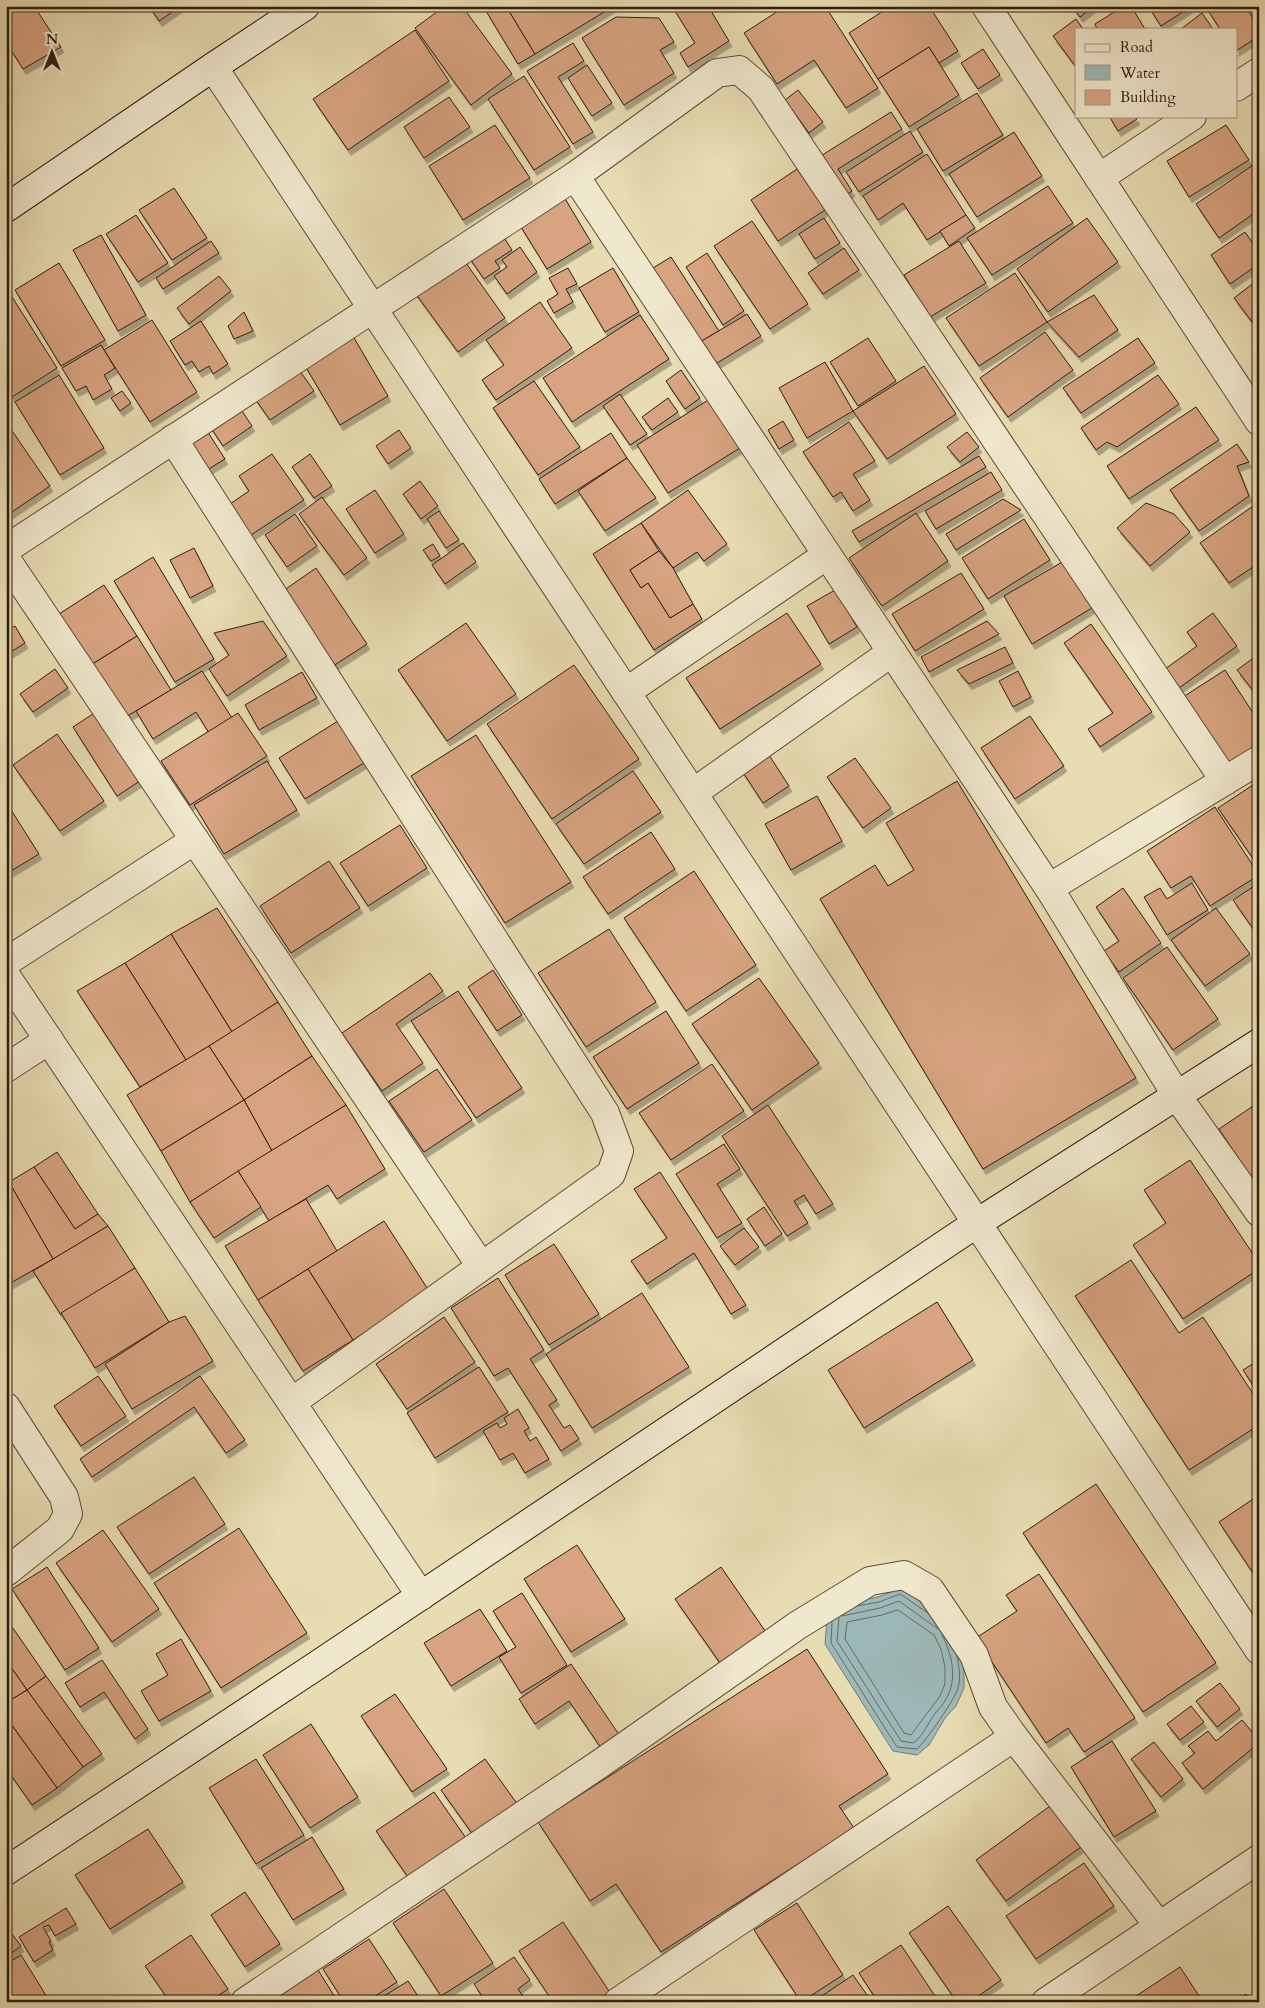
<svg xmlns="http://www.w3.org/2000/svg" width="1265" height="2008" viewBox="0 0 1265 2008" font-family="Cardo,serif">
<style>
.water{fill:#9db8b8;stroke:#727a75}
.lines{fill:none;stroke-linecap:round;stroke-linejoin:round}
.shore{stroke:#676a64;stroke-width:1}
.building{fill:#d7a380;stroke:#311c10;filter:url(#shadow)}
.street-casing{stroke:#5f4c38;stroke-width:30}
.secondary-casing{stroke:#311c10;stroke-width:30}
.street{stroke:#f0e8cd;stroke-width:28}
.secondary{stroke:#f0e8cd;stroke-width:28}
</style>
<defs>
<filter id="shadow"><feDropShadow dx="3" dy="5.5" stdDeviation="0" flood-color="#0004"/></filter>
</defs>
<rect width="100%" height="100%" fill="#e8dcb2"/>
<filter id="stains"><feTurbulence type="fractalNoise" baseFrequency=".004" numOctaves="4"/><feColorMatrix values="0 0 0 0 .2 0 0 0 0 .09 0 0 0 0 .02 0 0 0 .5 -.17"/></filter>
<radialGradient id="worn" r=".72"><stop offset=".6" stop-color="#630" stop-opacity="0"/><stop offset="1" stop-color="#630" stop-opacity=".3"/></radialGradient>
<path class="water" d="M901,1588L948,1622L964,1664V1688L956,1706L945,1718L929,1745L917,1755L893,1751L825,1644L828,1607L878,1597Z"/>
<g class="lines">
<g class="shore">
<path d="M857,1606L879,1602L900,1594L928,1613"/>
<path d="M898,1610L934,1635L941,1649L945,1667V1684L940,1696L911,1735L904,1733L845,1639L847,1622L882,1615Z"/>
<path d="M842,1616L880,1608L899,1601L938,1629"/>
<path d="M839,1618L837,1641L901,1741L913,1743C922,1737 926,1727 932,1718C936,1711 943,1706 946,1699C958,1679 952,1654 942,1635"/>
<path d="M832,1622L831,1643L897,1747L917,1749C926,1741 955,1699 958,1688C961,1678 959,1666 957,1656"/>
</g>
</g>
<g class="building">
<path d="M6,6H34L61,47L23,69L6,42Z"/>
<path d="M149,6H181L159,21Z"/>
<path d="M445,6H462L512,74L471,105L415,28Z"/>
<path d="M493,6H506L535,54L518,64L486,11Z"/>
<path d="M506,6H614L535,54Z"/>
<path d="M672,6H708L729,41L688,67L680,53L695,43Z"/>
<path d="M786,6H825L878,88L846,108L814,60L777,84L744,33Z"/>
<path d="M891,6H929L958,51L939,63L929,47L878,79L849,33Z"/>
<path d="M1072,6H1094L1080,17Z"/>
<path d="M1124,6H1131L1145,29H1097L1095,24Z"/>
<path d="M1148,6H1192L1161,26Z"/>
<path d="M1218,6H1245L1259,27V36L1236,51V29H1220L1209,12Z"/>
<path d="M1202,13L1213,29H1181Z"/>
<path d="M616,17L659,18L674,42L660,50L674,73L624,105L582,38Z"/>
<path d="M1076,19L1083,29H1076V67L1053,36Z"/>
<path d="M415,30L449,81L348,150L313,99Z"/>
<path d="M573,43L584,61L558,77L593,132L573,144L527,71Z"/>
<path d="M929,47L959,95L909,127L878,79Z"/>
<path d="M983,49L1000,75L978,89L961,63Z"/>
<path d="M587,65L612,103L592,116L568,78Z"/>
<path d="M524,76L570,147L534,170L488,99Z"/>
<path d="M798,90L823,122L809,133L785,100Z"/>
<path d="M977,93L1003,135L943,171L917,129Z"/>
<path d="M449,97L470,127L424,158L404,127Z"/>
<path d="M891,112L902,129L838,169L852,191L843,197L819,157Z"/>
<path d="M1109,116H1135L1137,119L1118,131Z"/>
<path d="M495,125L530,178L463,220L429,166Z"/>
<path d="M1226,125L1249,160L1189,197L1167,161Z"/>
<path d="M910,131L923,152L859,192L846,172Z"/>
<path d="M1014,132L1042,176L977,217L949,174Z"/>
<path d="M927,154L966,215L927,240L903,203L878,220L863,196Z"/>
<path d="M1259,161V210L1219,238L1196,204Z"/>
<path d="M797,169L825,210L778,241L751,200Z"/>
<path d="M1048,186L1073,223L992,275L967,238Z"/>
<path d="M174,188L207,238L172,260L139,210Z"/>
<path d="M561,192L591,242L547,269L516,219Z"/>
<path d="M136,215L168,263L138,282L106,234Z"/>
<path d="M966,215L975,228L949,246L940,231Z"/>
<path d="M824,218L840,243L815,259L799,234Z"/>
<path d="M1087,218L1118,262L1048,312L1017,269Z"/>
<path d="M752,221L808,304L770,329L714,246Z"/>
<path d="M499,230L512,250L495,261L500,268L484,279L466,253Z"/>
<path d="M1245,232L1259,252V264L1230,284L1211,255Z"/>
<path d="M101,235L146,315L118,331L73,250Z"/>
<path d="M211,241L219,253L163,289L156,278Z"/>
<path d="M959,241L986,283L930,317L904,275Z"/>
<path d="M520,247L537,272L507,294L494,276L507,267L502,260Z"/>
<path d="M844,248L859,270L823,294L808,273Z"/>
<path d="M707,253L744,311L723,325L686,267Z"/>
<path d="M461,256L505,318L458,352L413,290Z"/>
<path d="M671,257L719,331L700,342L653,268Z"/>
<path d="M59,263L105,340L61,366L15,290Z"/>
<path d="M568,268L577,284L566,289L573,302L554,313L547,301L558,294L549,278Z"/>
<path d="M613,268L639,312L605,332L579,288Z"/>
<path d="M1015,273L1047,322L979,366L946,318Z"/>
<path d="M219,276L231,291L189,324L177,308Z"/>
<path d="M1259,279V331L1234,298Z"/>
<path d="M7,289L57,368L12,397L6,388Z"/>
<path d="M1094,295L1118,330L1079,357L1047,322Z"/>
<path d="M540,302L572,348L496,400L482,380L504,365L486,340Z"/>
<path d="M244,312L253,331L234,339L228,326Z"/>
<path d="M747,314L761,336L714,365L700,342Z"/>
<path d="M640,315L669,359L572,422L543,378Z"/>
<path d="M152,320L197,392L150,422L104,350Z"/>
<path d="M201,321L228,364L213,374L209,366L199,372L192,361L185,365L170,341Z"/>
<path d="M350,331L388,396L340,425L301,359Z"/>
<path d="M1045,332L1073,370L1008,417L980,378Z"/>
<path d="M868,338L896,381L858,406L830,362Z"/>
<path d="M1138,338L1155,363L1081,413L1063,388Z"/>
<path d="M101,345L115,368L104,375L112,389L93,400L86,386L76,391L62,368Z"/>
<path d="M825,362L853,411L807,438L779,388Z"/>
<path d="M295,364L314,391L270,420L251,393Z"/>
<path d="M924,366L956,414L887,459L853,411Z"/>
<path d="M681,370L700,398L685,409L666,381Z"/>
<path d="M59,375L104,448L60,475L15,402Z"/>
<path d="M1158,375L1179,404L1117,447L1107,442L1096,450L1081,428Z"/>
<path d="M534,381L580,447L538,475L493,408Z"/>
<path d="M122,391L131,403L120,411L111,398Z"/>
<path d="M620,394L647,434L630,445L603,406Z"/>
<path d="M713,397L743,446L668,493L637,445Z"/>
<path d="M668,398L678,412L652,430L642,417Z"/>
<path d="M236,402L252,426L223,446L207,422Z"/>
<path d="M1196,407L1219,440L1129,499L1107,466Z"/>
<path d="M783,421L794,440L779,449L768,430Z"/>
<path d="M6,422L50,486L6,516Z"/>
<path d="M849,422L875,461L853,474L870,500L853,511L841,492L833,497L803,452Z"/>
<path d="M204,426L225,459L207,470L186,437Z"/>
<path d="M399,430L411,448L388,464L376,446Z"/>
<path d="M967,432L979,447L960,462L947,447Z"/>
<path d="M611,433L627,458L555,504L539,479Z"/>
<path d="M1237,444L1249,462L1237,466L1249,496L1199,531L1170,490Z"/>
<path d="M272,454L304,500L251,535L230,504L249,491L239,476Z"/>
<path d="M310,454L332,486L314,498L292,467Z"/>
<path d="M979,456L986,467L859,542L852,531Z"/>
<path d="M627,458L656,498L605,531L578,491Z"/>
<path d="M991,472L1002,490L936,529L925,511Z"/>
<path d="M420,481L438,506L421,519L403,494Z"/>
<path d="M375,490L404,534L375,553L346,509Z"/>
<path d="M688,490L727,544L704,561L697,552L673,568L641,523Z"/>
<path d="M322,497L367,558L344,575L299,514Z"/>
<path d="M1003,499L1021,510L956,550L946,534Z"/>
<path d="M1259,502V563L1229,583L1200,543Z"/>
<path d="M1146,503L1174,514L1190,532L1150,566L1117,528Z"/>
<path d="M439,511L459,540L446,548L427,519Z"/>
<path d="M916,513L948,561L882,606L849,558Z"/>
<path d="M295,514L317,546L287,567L265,535Z"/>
<path d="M1024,519L1050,560L988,599L962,558Z"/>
<path d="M641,523L659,551L630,570L641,588L648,583L670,618L693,604L702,619L654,650L593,554Z"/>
<path d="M463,543L476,562L445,584L432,565Z"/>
<path d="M433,544L440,556L431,561L423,550Z"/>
<path d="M194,548L213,586L190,598L170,560Z"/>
<path d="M659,551L673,568L693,604L670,618L648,583L641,588L630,570Z"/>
<path d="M153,557L214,659L175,682L114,581Z"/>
<path d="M1064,561L1092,608L1032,644L1004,596Z"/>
<path d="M316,568L367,644L330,668L280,593Z"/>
<path d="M961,573L984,609L915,651L892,614Z"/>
<path d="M104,585L137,636L91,665L59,614Z"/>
<path d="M835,590L857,627L829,644L807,606Z"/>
<path d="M787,613L821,664L720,729L686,678Z"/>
<path d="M1213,613L1237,646L1179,688L1165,669L1197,646L1187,632Z"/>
<path d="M263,621L287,656L227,696L209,669L229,655L214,633Z"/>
<path d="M987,621L999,634L929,672L921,657Z"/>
<path d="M466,623L516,694L447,741L398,670Z"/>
<path d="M1091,624L1152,712L1100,747L1088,729L1113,713L1064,643Z"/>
<path d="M15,626L25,643L6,655V632Z"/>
<path d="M137,636L171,690L124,718L91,665Z"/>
<path d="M1005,647L1013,663L969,684L957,670Z"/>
<path d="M1259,654V698L1237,670Z"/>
<path d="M574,665L639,759L552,819L487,724Z"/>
<path d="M55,669L68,688L33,712L20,694Z"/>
<path d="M1225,670L1259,722V745L1226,766L1183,697Z"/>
<path d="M202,671L232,718L209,733L196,712L153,739L136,711Z"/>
<path d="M1018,671L1031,697L1013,707L999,681Z"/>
<path d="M302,672L317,698L259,730L245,705Z"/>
<path d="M102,708L146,777L117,796L73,727Z"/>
<path d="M238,713L267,756L190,805L161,761Z"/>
<path d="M346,716L372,758L305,799L279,758Z"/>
<path d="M1030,716L1064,766L1015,799L981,748Z"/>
<path d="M57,734L104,801L60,831L13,765Z"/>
<path d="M476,735L571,882L505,923L411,776Z"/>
<path d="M767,752L789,786L763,803L740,768Z"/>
<path d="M855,758L891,808L863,828L827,777Z"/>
<path d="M267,761L297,810L224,854L194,805Z"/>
<path d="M633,771L661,812L584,864L556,824Z"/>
<path d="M957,781L1136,1078L983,1169L820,899L875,865L888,886L914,870L886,823Z"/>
<path d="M1259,781V867L1218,808Z"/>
<path d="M817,796L842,841L791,870L765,824Z"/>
<path d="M6,802L39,854L6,874Z"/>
<path d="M1215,807L1259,875L1210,906L1191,876L1171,888L1147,851Z"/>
<path d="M400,825L427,868L368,906L340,863Z"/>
<path d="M651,832L675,869L608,914L583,877Z"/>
<path d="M329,861L360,908L291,953L260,906Z"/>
<path d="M694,871L756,965L686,1011L624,918Z"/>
<path d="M1192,883L1208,910L1167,935L1144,897L1160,888L1167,899Z"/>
<path d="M1259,883V937L1233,900Z"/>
<path d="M1123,888L1161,943L1119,972L1104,951L1119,941L1096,907Z"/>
<path d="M217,908L278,1002L232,1032L171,934Z"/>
<path d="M1216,908L1250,954L1205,986L1171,940Z"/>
<path d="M609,929L656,1002L586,1047L538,973Z"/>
<path d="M171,934L232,1032L186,1060L125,963Z"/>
<path d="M1167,947L1218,1019L1173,1050L1123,978Z"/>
<path d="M125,963L186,1060L140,1087L77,991Z"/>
<path d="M493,970L522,1015L497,1031L468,987Z"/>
<path d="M430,973L443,991L396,1024L423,1063L382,1091L342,1033Z"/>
<path d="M759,978L819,1063L752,1110L692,1024Z"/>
<path d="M458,991L522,1088L476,1118L411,1021Z"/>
<path d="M278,1002L312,1056L244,1100L209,1046Z"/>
<path d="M666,1011L699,1063L627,1109L593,1057Z"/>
<path d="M209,1046L244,1100L161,1151L127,1095Z"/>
<path d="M312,1056L346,1105L272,1151L244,1100Z"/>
<path d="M712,1064L744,1111L671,1160L639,1113Z"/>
<path d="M437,1069L472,1120L424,1152L389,1101Z"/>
<path d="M244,1100L272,1151L190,1202L161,1151Z"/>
<path d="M1259,1102V1170L1250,1176L1219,1129Z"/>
<path d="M346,1105L385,1169L337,1199L328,1185L269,1221L238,1171Z"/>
<path d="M768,1105L833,1204L816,1214L804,1195L794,1201L808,1223L787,1236L722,1136Z"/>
<path d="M724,1144L740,1169L717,1184L742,1223L717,1238L676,1174Z"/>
<path d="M57,1152L98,1214L75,1229L34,1167Z"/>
<path d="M1190,1160L1259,1263V1269L1183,1319L1133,1245L1166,1223L1144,1190Z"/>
<path d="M34,1167L75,1229L98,1214L108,1226L53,1259L9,1182Z"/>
<path d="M238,1171L261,1207L214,1238L190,1202Z"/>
<path d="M660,1172L746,1305L731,1314L694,1253L647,1284L631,1261L667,1238L634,1189Z"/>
<path d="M9,1182L53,1259L7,1285L6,1183Z"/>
<path d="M306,1199L337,1251L258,1300L225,1246Z"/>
<path d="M764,1207L782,1234L765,1246L747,1219Z"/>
<path d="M384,1221L429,1291L353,1340L308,1269Z"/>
<path d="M108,1226L135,1268L61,1315L33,1271Z"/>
<path d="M744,1228L759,1247L735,1265L720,1246Z"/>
<path d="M554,1244L599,1314L549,1345L505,1275Z"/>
<path d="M1131,1260L1179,1333L1203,1317L1259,1403V1425L1189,1470L1075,1296Z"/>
<path d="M135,1268L169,1322L95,1368L61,1313Z"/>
<path d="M308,1269L353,1340L303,1371L258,1300Z"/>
<path d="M498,1278L544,1350L530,1359L557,1400L549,1405L564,1428L570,1425L579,1439L561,1451L508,1368L494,1376L451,1308Z"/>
<path d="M642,1293L689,1367L592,1428L546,1354Z"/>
<path d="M937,1302L973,1360L864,1428L828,1370Z"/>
<path d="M185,1316L213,1361L132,1409L105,1364L169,1322Z"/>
<path d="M444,1317L475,1362L407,1409L376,1364Z"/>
<path d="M1259,1360V1394L1243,1370Z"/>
<path d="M479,1367L508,1412L435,1458L407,1413Z"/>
<path d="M98,1376L126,1416L81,1446L54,1406Z"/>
<path d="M200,1376L245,1440L226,1453L194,1407L92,1477L80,1459Z"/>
<path d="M518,1409L529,1428L524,1431L530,1441L536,1437L549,1459L525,1473L513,1453L500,1460L483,1431L497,1423L500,1428L507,1424L504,1418Z"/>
<path d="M194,1477L225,1524L149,1574L117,1527Z"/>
<path d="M1096,1484L1216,1663L1143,1712L1023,1533Z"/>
<path d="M1259,1495V1573L1255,1576L1219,1522Z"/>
<path d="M239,1528L307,1633L221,1688L154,1583Z"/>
<path d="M103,1530L159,1609L112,1642L56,1563Z"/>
<path d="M577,1545L625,1619L571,1652L524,1579Z"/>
<path d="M47,1567L99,1648L65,1670L12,1589Z"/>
<path d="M721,1567L770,1638L725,1670L675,1599Z"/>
<path d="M1039,1574L1135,1718L1084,1752L1068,1728L1046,1743L976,1638L1017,1611L1006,1595Z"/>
<path d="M522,1593L567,1665L521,1693L499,1657L516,1647L493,1611Z"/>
<path d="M480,1609L507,1651L451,1686L424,1643Z"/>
<path d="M6,1618L46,1676L27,1690L6,1660Z"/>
<path d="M181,1639L211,1691L159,1721L141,1691L168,1675L156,1654Z"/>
<path d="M807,1649L888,1774L839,1806L854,1828L661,1952L616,1884L590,1901L538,1822Z"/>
<path d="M6,1660L27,1690L6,1703Z"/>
<path d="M102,1660L148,1729L135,1739L104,1692L80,1707L65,1683Z"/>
<path d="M571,1664L620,1736L601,1748L569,1701L535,1724L519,1699Z"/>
<path d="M46,1676L102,1754L83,1767L27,1690Z"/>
<path d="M1220,1683L1240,1709L1217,1727L1196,1701Z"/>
<path d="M27,1690L83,1767L57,1788L6,1717V1703Z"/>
<path d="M395,1694L447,1769L412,1792L361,1716Z"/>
<path d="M1191,1706L1204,1722L1180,1740L1167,1724Z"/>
<path d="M6,1717L57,1788L32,1805L6,1768Z"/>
<path d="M1242,1720L1259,1740V1743L1203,1789L1182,1763L1195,1753L1188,1746L1208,1731L1216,1741Z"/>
<path d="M311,1724L358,1797L310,1828L263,1755Z"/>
<path d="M1112,1741L1156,1811L1114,1837L1071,1767Z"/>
<path d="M1154,1742L1183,1779L1161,1797L1131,1759Z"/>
<path d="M256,1759L304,1835L256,1864L209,1788Z"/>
<path d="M485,1759L518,1805L474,1836L441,1790Z"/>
<path d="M434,1792L468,1841L410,1880L376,1831Z"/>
<path d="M1050,1806L1081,1847L1006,1901L976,1860Z"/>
<path d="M148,1829L183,1882L110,1929L75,1875Z"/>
<path d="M312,1837L344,1889L293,1920L261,1868Z"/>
<path d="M1084,1863L1114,1906L1036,1959L1006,1916Z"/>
<path d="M444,1889L493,1963L441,1996L393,1923Z"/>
<path d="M245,1892L280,1944L245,1967L211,1915Z"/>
<path d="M797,1903L843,1975L801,2002L754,1930Z"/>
<path d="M948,1906L1001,1980L970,2002H957L909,1933Z"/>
<path d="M66,1908L76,1924L55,1936L49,1925L43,1927L51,1941L49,1942L53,1950L34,1962L19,1937Z"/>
<path d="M563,1922L613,1997L606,2002H553L519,1951Z"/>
<path d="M6,1926L21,1946L6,1957Z"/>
<path d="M191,1935L228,1989L209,2002H170L145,1966Z"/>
<path d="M369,1939L397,1982L366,2002H344L323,1969Z"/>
<path d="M901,1945L939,2002H878L859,1973Z"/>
<path d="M21,1955L50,2002H6V1964Z"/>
<path d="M514,1957L530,1980L518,1989L527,2002H479L484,1999L474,1984Z"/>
<path d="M1180,1967L1203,2002H1127Z"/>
<path d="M318,1970L338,2002L269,2001Z"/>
<path d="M853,1975L872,2002H813Z"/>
<path d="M408,1981L422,2002H375Z"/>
<path d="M1246,1994L1251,2002H1234Z"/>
</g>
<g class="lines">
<g class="street-casing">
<g id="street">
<path d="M986,6L1259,421"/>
<path d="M213,67L1259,1650"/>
<path d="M1236,87L1259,72"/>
<path d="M575,176L1049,888L1177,1096L1259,1212"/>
<path d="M1099,178L1192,116"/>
<path d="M173,439L605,1113L619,1151L611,1174L292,1402"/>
<path d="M6,549L575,176L717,73L739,70L761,89L1225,781"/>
<path d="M6,559L481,1266"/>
<path d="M626,692L827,555"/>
<path d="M693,793L892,652"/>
<path d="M1049,888L1259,760"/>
<path d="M6,962L195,840"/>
<path d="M6,976L421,1596"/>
<path d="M6,1068L49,1040"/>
<path d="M6,1407L64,1497L68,1514L60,1529L6,1572"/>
<path d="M245,2002L601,1763L798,1625L870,1581L904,1575L930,1590L974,1655L993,1707L1014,1737L1159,1926"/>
<path d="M618,2002L1014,1737"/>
<path d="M1046,2002L1259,1859"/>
</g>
</g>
<g class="secondary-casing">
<g id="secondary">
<path d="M6,208L213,67L305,6"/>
<path d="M6,1871L316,1666L977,1223L1259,1043"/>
</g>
</g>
<use href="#street" class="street"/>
<use href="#secondary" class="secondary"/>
</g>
<rect width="1265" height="2008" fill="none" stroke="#e8dcb2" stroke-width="25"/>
<rect x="8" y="8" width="1250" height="1993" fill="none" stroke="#311c10" stroke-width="2.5"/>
<rect x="12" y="12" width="1240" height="1983" fill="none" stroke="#311c10"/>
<rect x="1075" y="28" width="162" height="90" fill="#f0e8cd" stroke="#a49681"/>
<rect x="1085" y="44" width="25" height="8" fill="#f0e8cd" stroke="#a49681"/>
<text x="1120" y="52" font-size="15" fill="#311c10">Road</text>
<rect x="1085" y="65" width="25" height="15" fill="#9db8b8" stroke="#a49681"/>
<text x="1120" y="78" font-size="15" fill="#311c10">Water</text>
<rect x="1085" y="90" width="25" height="15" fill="#d7a380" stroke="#a49681"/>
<text x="1120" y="102" font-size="15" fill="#311c10">Building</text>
<g transform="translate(52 52)" stroke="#f0e8cd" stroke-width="4" paint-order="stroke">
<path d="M0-4L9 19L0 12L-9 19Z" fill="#311c10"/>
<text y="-8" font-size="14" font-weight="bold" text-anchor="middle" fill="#311c10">N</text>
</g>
<rect width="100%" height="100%" filter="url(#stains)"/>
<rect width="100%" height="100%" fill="url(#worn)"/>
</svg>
